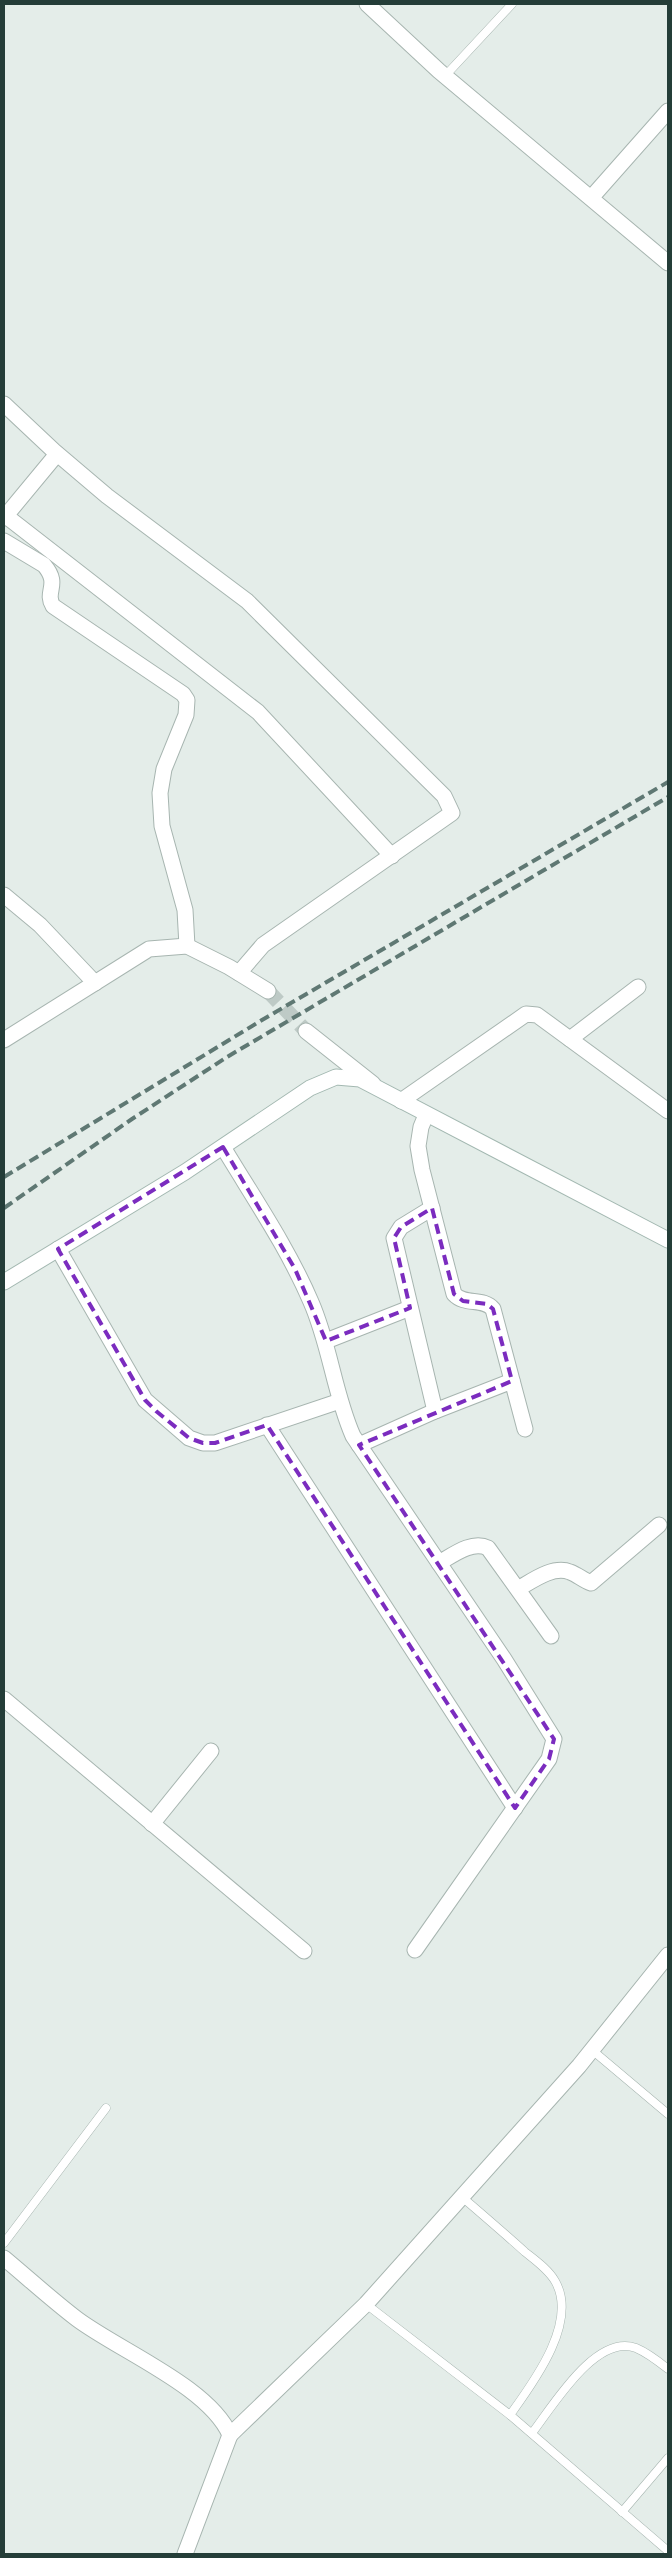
<svg xmlns="http://www.w3.org/2000/svg" width="672" height="2558" viewBox="0 0 672 2558" font-family="Overpass,sans-serif">
<style>
.lines{fill:none;stroke-linecap:round;stroke-linejoin:round}
.street-tunnel{stroke:#becac6;stroke-width:15;stroke-dasharray:15 8;stroke-linecap:butt}
.lane-casing{stroke:#a7b5b0;stroke-width:9}
.street-casing{stroke:#a7b5b0;stroke-width:17}
.secondary-casing{stroke:#a3b8b1;stroke-width:17}
.lane{stroke:#fff;stroke-width:8}
.street{stroke:#fff;stroke-width:15}
.secondary{stroke:#fff;stroke-width:15}
.rail{stroke:#5f7873;stroke-width:4;stroke-dasharray:10 5;stroke-linecap:butt}
.marked{fill:none;stroke:#7b2cbf;stroke-width:4;stroke-dasharray:10 6;stroke-linejoin:round}
</style>
<rect width="100%" height="100%" fill="#e4ede9"/>
<g class="lines">
<path class="street-tunnel" d="M268,991L306,1031"/>
<g class="lane-casing">
<g id="lane">
<path d="M445,76L512,4"/>
<path d="M592,2050L668,2114"/>
<path d="M4,2243L106,2108"/>
<path d="M366,2304L510,2415C533,2383 579,2322 555,2281C548,2269 535,2260 525,2252C504,2233 483,2215 462,2197"/>
<path d="M510,2415L668,2551"/>
<path d="M532,2433C553,2406 596,2333 636,2348C648,2353 658,2361 668,2369"/>
<path d="M622,2512L668,2458"/>
</g>
</g>
<g class="street-casing">
<g id="street">
<path d="M367,4L439,71L668,263"/>
<path d="M591,198L668,111"/>
<path d="M4,404L54,451L107,496L247,601L444,796L452,813L263,945L239,973"/>
<path d="M6,516L258,712L392,856"/>
<path d="M4,518L57,454"/>
<path d="M4,541L44,565C61,585 44,591 53,606L183,694L187,700L186,715L164,769L160,793L162,826L185,910L187,946"/>
<path d="M4,895L40,925L95,983"/>
<path d="M306,1031L373,1084"/>
<path d="M570,1039L638,987"/>
<path d="M4,1040L149,949L187,946L229,967L268,991"/>
<path d="M401,1101L526,1014L537,1015L668,1111"/>
<path d="M426,1115L421,1127L418,1146L422,1170L454,1294C465,1306 483,1297 493,1309L525,1429"/>
<path d="M223,1147C253,1197 288,1248 311,1302C330,1345 334,1393 353,1436L504,1659L554,1739L549,1759L415,1950"/>
<path d="M432,1208L401,1227L394,1238L435,1411"/>
<path d="M58,1249L145,1400L189,1438L203,1443H215L340,1401"/>
<path d="M326,1341L410,1308"/>
<path d="M267,1425L515,1808"/>
<path d="M359,1445L435,1411L512,1381"/>
<path d="M439,1563C453,1555 472,1540 488,1548L551,1636"/>
<path d="M518,1589C532,1581 553,1565 570,1572C578,1575 583,1580 591,1583L659,1525"/>
<path d="M4,1699L304,1951"/>
<path d="M152,1824L211,1751"/>
<path d="M4,2258C28,2278 52,2300 77,2319C120,2351 209,2387 230,2435L185,2554"/>
<path d="M230,2435L366,2304L579,2066L668,1955"/>
</g>
</g>
<g class="secondary-casing">
<path id="secondary" d="M4,1282L185,1172L310,1088L336,1077L360,1079L668,1240"/>
</g>
<use href="#lane" class="lane"/>
<use href="#street" class="street"/>
<use href="#secondary" class="secondary"/>
<g class="rail">
<path d="M4,1177L262,1020L668,782"/>
<path d="M4,1208L132,1119L227,1057L668,797"/>
</g>
</g>
<path class="marked" d="M223,1147L295,1269L326,1341L410,1308L394,1238L401,1227L432,1208L454,1294L463,1301L487,1304L493,1309L512,1381L359,1445L554,1739L549,1759L515,1808L267,1425L215,1443H203L189,1438L156,1411L145,1400L58,1249Z"/>
<rect width="672" height="2558" fill="none" stroke="#243d38" stroke-width="10"/>
</svg>
